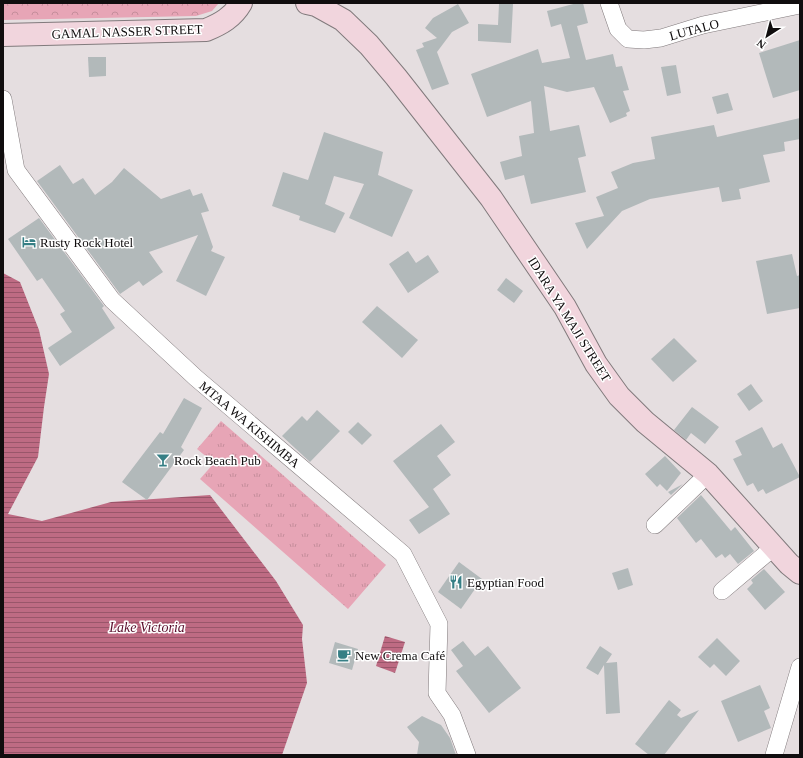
<svg xmlns="http://www.w3.org/2000/svg" width="803" height="758" viewBox="0 0 803 758" font-family="'Times New Roman',serif">
<style>
.grass{fill:url(#grass-tufts)}
.forest{fill:url(#forest-crowns)}
.water{fill:url(#water-rules)}
.building{fill:#b2b9ba}
.lines{fill:none;stroke-linecap:round;stroke-linejoin:round}
.street-casing{stroke:#817a7c;stroke-width:18}
.secondary-casing{stroke:#817a7c;stroke-width:24}
.street{stroke:#fff;stroke-width:17}
.secondary{stroke:#f1d5dd;stroke-width:22}
.labels{text-anchor:middle;stroke-width:3;stroke-linejoin:round;paint-order:stroke}
.street-label{font-size:13px;fill:#100d0e;stroke:#fff}
.poi-label{font-size:13px;fill:#100d0e;stroke:#fff;text-anchor:start}
.water-label{font-size:14px;font-style:italic;fill:#5b0f2d;stroke:#fff}
</style>
<defs>
<pattern id="grass-tufts" width="24" height="20" patternUnits="userSpaceOnUse"><rect width="24" height="20" fill="#e7a5b6"/><path d="M3 7l-1-3M5 7V3M7 7l1-3M15 17l-1-3M17 17v-4M19 17l1-3" fill="none" stroke="#c58d9b"/></pattern>
<pattern id="forest-crowns" width="20" height="18" patternUnits="userSpaceOnUse"><rect width="20" height="18" fill="#e7a5b6"/><path d="M2 6a3 3 0 1 1 6 0M12 15a3 3 0 1 1 6 0" fill="none" stroke="#c58d9b"/></pattern>
<pattern id="water-rules" width="6" height="5" patternUnits="userSpaceOnUse"><rect width="6" height="5" fill="#be6b83"/><path d="M0 2.5h6" fill="none" stroke="#99566a"/></pattern>
</defs>
<rect width="100%" height="100%" fill="#e5dee0"/>
<path class="grass" d="M221,421L386,565L348,609L200,479L214,463L197,449Z"/>
<path class="forest" d="M3,3H219L212,11L196,16L3,20Z"/>
<g class="water">
<path d="M3,273L20,282L39,330L49,374L44,407L38,457L8,514L42,521L111,502L210,495L276,581L303,625L302,639L307,683L282,755H3Z"/>
<path d="M385,636L405,642L395,673L376,666Z"/>
</g>
<g class="building">
<path d="M577,3H583L588,23L577,26L586,60L613,54L616,67L622,66L629,90L623,91L630,111L626,113L627,116L610,123L594,87L567,92L544,86L550,131L579,125L586,156L578,158L586,192L531,204L524,175L505,180L500,162L522,156L519,136L534,133L531,101L487,117L471,74L538,49L542,63L570,58L561,24L551,27L547,11Z"/>
<path d="M458,4L469,23L452,32L437,52L449,84L432,90L416,50L424,47L422,43L437,38L425,28L433,18Z"/>
<path d="M499,4H513L511,43L478,41V24L498,25Z"/>
<path d="M800,40V90L773,98L759,53Z"/>
<path d="M88,57H106V76L89,77Z"/>
<path d="M676,65L681,93L667,96L661,67Z"/>
<path d="M728,93L733,110L717,114L712,97Z"/>
<path d="M800,118V139L784,142L785,151L763,155L770,182L739,189L741,199L722,202L719,187L650,199L622,211L587,249L575,223L604,216L596,197L618,188L611,172L633,163L655,159L651,137L714,125L717,137Z"/>
<path d="M324,132L383,152L378,175L413,190L392,237L349,218L364,184L334,176L325,204L345,213L335,233L299,220L300,216L272,206L283,172L308,180Z"/>
<path d="M60,165L73,184L83,178L95,195L112,182L124,168L161,199L190,189L193,196L202,193L209,211L201,213L213,247L211,251L225,257L206,296L176,281L198,235L149,252L163,272L143,286L139,281L120,294L37,181Z"/>
<path d="M39,218L104,306L102,308L115,328L60,366L48,348L72,332L60,314L65,311L42,278L37,281L8,239Z"/>
<path d="M408,251L416,263L428,255L439,272L408,293L389,264Z"/>
<path d="M792,254L797,276L800,275V308L767,314L756,261Z"/>
<path d="M506,278L523,291L514,303L497,290Z"/>
<path d="M377,306L418,340L402,358L362,322Z"/>
<path d="M674,338L697,361L673,382L651,359Z"/>
<path d="M751,384L763,401L749,411L737,394Z"/>
<path d="M184,398L202,408L181,447L184,450L147,500L122,482L160,432L163,434Z"/>
<path d="M692,407L719,427L705,444L691,433L686,440L674,430Z"/>
<path d="M317,410L340,431L310,462L282,436L302,416L307,421Z"/>
<path d="M358,422L372,435L362,445L348,432Z"/>
<path d="M441,424L455,442L437,456L451,475L433,489L450,514L419,534L409,520L429,507L393,461Z"/>
<path d="M762,427L773,448L782,443L800,477L766,494L763,489L758,492L753,483L747,486L733,459L742,455L735,441Z"/>
<path d="M665,456L681,473L667,491L660,484L657,487L645,474Z"/>
<path d="M683,484L671,495L668,492Z"/>
<path d="M701,495L731,531L735,527L754,551L738,564L730,554L725,558L722,554L716,558L701,539L696,543L677,518Z"/>
<path d="M459,562L482,579L461,609L438,592Z"/>
<path d="M628,568L633,585L618,590L612,573Z"/>
<path d="M764,569L785,592L765,610L747,589L753,583L751,580Z"/>
<path d="M717,638L740,661L726,676L714,664L710,668L698,657Z"/>
<path d="M463,641L475,656L488,646L521,688L489,713L456,671L463,666L451,650Z"/>
<path d="M335,642L358,649L352,670L329,663Z"/>
<path d="M600,646L612,654L606,663L617,662L620,713L606,714L604,665L598,675L586,668Z"/>
<path d="M760,685L770,708L764,711L771,728L738,742L721,701Z"/>
<path d="M669,700L681,710L677,715L681,718L699,710L664,755H649L635,744Z"/>
<path d="M422,716L441,725L450,738L456,755H417L419,742L407,727Z"/>
</g>
<g class="lines">
<g class="street-casing">
<g id="street">
<path d="M609,3L618,29L628,39L644,40L661,38L703,25L800,5"/>
<path d="M3,99L16,170L112,300L196,378L403,554L439,624L437,693L452,715L467,755"/>
<path d="M655,525L708,474"/>
<path d="M722,591L774,547"/>
<path d="M774,755L800,667"/>
</g>
</g>
<g class="secondary-casing">
<g id="secondary">
<path d="M307,3L316,5L343,20L369,45L396,77L491,198L565,307L596,364L619,396L645,422L708,474L789,564L800,573"/>
<path d="M3,35L206,30C221,24 233,17 241,3"/>
</g>
</g>
<use href="#street" class="street"/>
<use href="#secondary" class="secondary"/>
</g>
<defs>
<g id="hotel-bare" transform="scale(1.08)"><path d="M-6-4.5h1.5V1H6V5H4.5V3h-9V5H-6ZM-4 0a1.8 1.8 0 1 1 3.6 0ZM.5 0V-2.5h3Q6-2.5 6 0Z" fill="#367f85" stroke="#fff" stroke-width="2.5" paint-order="stroke"/></g>
<g id="bar-bare" transform="scale(1.08)"><path d="M-6-5H6L.8 .8V4.5H3.5V6h-7V4.5H-.8V.8Z" fill="#367f85" stroke="#fff" stroke-width="2.5" paint-order="stroke"/></g>
<g id="restaurant-bare" transform="scale(1.08)"><path d="M-5-6h1v4h1v-4h1v4h1v-4h1v5L-1.5 .5V6h-2V.5L-5-1ZM5-6V6H3V1.5H1.5Q1.5-4 5-6Z" fill="#367f85" stroke="#fff" stroke-width="2.5" paint-order="stroke"/></g>
<g id="cafe-bare" transform="scale(1.08)"><path d="M-5.5-4.5H6V0H3Q3 3.5 0 3.5H-2.5Q-5.5 3.5-5.5 0ZM3-3.2v2h1.7v-2ZM-6 4.5H4V6H-6Z" fill="#367f85" stroke="#fff" stroke-width="2.5" paint-order="stroke"/></g>
</defs>
<g fill-rule="evenodd">
<use href="#hotel-bare" x="29" y="242"/>
<use href="#bar-bare" x="163" y="460"/>
<use href="#restaurant-bare" x="456" y="582"/>
<use href="#cafe-bare" x="344" y="655"/>
</g>
<g class="labels">
<g class="street-label">
<text transform="translate(694 29) rotate(-15)" y="5">LUTALO</text>
<text transform="translate(127 31) rotate(-2)" y="5">GAMAL NASSER STREET</text>
<text transform="translate(570 319) rotate(58)" y="5">IDARA YA MAJI STREET</text>
<text transform="translate(250 424) rotate(40)" y="5">MTAA WA KISHIMBA</text>
</g>
<g class="poi-label">
<text x="40" y="247">Rusty Rock Hotel</text>
<text x="174" y="465">Rock Beach Pub</text>
<text x="467" y="587">Egyptian Food</text>
<text x="355" y="660">New Crema Café</text>
</g>
<g class="water-label">
<text x="147" y="632">Lake Victoria</text>
</g>
</g>
<rect width="803" height="758" fill="none" stroke="#100d0e" stroke-width="8"/>
<g transform="translate(767 36) rotate(216)" stroke="#ffffff" stroke-width="3" paint-order="stroke">
<path d="M0-3L7 15L0 10L-7 15Z" fill="#100d0e"/>
<text y="-6" font-size="11" font-weight="bold" text-anchor="middle" fill="#100d0e">N</text>
</g>
</svg>
